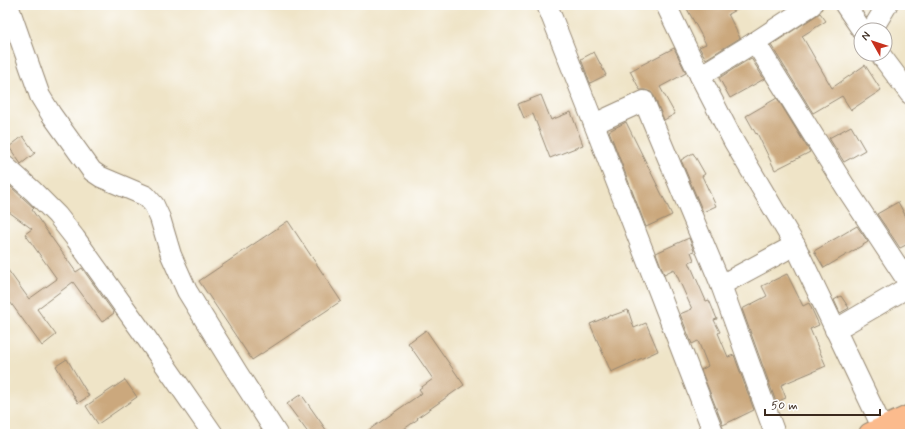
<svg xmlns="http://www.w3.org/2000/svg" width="915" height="439" viewBox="0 0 915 439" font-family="Mynerve,sans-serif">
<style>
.building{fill:#cba87d}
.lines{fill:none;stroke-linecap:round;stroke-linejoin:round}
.minor-casing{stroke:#958772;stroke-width:22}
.major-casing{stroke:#958772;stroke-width:24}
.minor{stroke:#fff;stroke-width:20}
.major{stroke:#fbbb8d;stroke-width:22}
</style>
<rect width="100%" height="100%" fill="#fff"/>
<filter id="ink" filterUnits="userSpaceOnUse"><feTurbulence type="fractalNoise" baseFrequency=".025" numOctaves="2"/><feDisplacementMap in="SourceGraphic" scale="8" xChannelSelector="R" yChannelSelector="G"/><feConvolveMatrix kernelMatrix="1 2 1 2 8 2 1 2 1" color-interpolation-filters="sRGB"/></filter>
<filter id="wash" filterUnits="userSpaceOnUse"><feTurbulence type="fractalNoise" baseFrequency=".012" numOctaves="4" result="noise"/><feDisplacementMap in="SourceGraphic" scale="16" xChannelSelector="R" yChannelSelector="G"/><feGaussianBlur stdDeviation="0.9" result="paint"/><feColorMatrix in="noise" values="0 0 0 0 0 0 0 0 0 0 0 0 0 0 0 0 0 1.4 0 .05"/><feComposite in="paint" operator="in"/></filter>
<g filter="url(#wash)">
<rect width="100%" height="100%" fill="#efe4c7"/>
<g id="blocks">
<g class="building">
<path d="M685,5H745L728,14L740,38L706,59L699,47L706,44Z"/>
<path d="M820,13L826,21L802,36L832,88L865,65L881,90L851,110L842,96L813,113L771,45Z"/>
<path d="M674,48L686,73L660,87L675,114L664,120L654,96L651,92L645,90H640L630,71Z"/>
<path d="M594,52L606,75L590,83L581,59Z"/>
<path d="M751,58L764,79L730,98L719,78Z"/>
<path d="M541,95L551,120L571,112L583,145L550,158L533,114L524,118L518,104Z"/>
<path d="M777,98L810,152L775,170L757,133L756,134L746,116Z"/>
<path d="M626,122L672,215L646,227L609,131Z"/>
<path d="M851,126L865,150L844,162L829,138Z"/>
<path d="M23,136L35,153L21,164L9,147Z"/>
<path d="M693,153L705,174L702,176L716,206L703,212L681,160Z"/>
<path d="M5,182L11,187L34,208L32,210L76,272L82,268L114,313L102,322L73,282L37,309L56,335L42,346L5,295V266L29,299L57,279L25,234L32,229L5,209Z"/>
<path d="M898,202L910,224V243L900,248L877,214Z"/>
<path d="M288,221L341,301L252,360L199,281Z"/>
<path d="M857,226L868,242L824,268L814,251Z"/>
<path d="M689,238L694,251L691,252L694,260L689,262L706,301L709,300L717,319L714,320L720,332L718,333L728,357L734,355L754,410L723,425L701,370L708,366L698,341L692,344L680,314L692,309L674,269L664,274L656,253Z"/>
<path d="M787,274L803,306L809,303L819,325L810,329L826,366L781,385L786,398L776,402L742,309L767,296L762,286Z"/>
<path d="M841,296L849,308L840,313L834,300Z"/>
<path d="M628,310L634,328L646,323L658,351L611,372L590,324L611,315V316Z"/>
<path d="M426,330L464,385L417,418L418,419L397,434H363L422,393L419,389L433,379L408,343Z"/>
<path d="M67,359L89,396L78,403L56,366Z"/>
<path d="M125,380L137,397L98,424L86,406Z"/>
<path d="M301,394L329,434H309L287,404Z"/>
</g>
</g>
</g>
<g filter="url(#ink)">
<use href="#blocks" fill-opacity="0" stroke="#958772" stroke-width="1"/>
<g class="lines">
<g class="minor-casing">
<g id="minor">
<path d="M8,5L40,96L51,114L92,171L101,177L146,196L154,205L160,218L171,255L187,291L237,372L277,434"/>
<path d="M547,5L594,124L714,434"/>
<path d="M666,5L700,76L734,142L795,245L883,429"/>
<path d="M845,5L862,30"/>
<path d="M872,30L887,5"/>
<path d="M755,42L848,191L910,285"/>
<path d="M880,54L910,94"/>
<path d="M700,76L755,42L812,5"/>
<path d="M594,124L644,101L721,285L775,434"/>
<path d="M5,166L33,191L57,215L75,238L145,336L213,434"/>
<path d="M721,285L795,245"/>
<path d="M835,330L910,286"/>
</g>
</g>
<g class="major-casing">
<path id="major" d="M870,434L910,416"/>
</g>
<use href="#minor" class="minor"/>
<use href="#major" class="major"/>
</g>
</g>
<rect width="915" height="439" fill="none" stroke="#fff" stroke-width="20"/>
<g transform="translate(873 42) rotate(309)"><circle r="19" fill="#ffffff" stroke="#b1aaa5"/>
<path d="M0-3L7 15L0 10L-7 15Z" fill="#c8321e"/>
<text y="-6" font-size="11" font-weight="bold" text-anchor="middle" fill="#3b2a1e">N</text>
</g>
<path d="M765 409v6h115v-6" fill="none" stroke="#3b2a1e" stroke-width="2"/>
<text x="771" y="409" font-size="12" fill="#3b2a1e" stroke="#ffffff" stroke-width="3" paint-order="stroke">50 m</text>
</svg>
